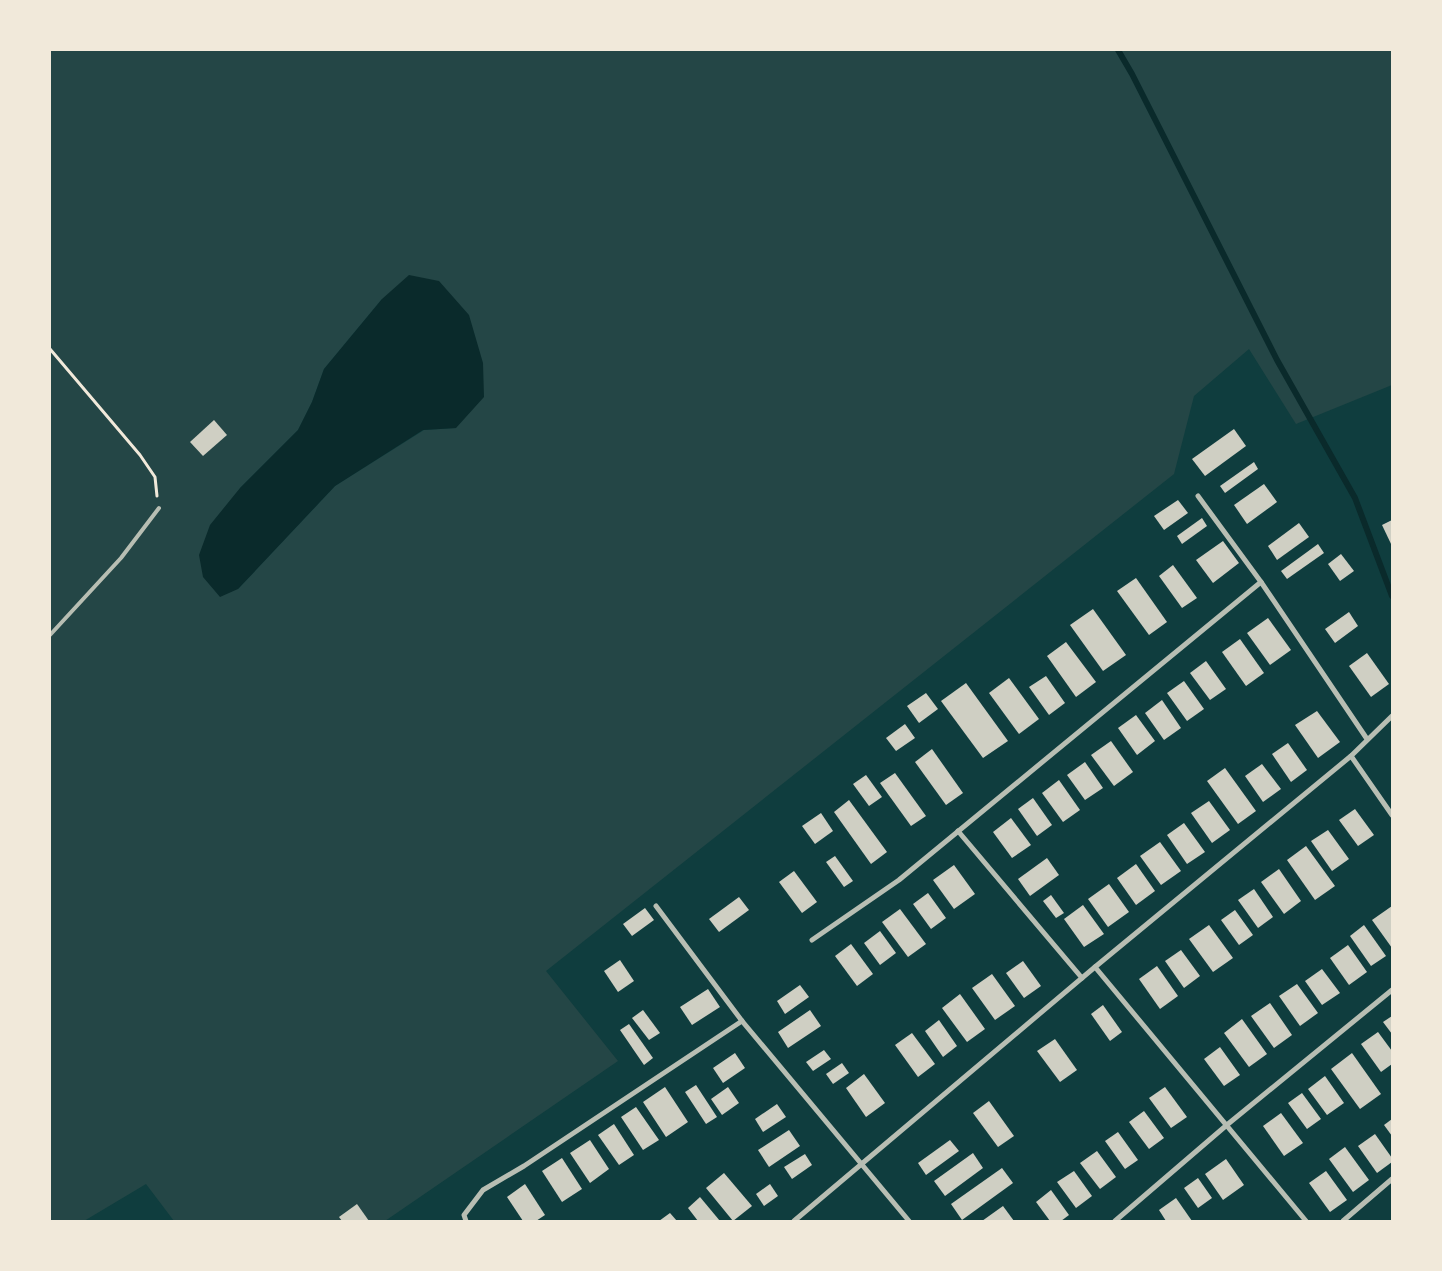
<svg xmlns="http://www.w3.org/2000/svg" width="1442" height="1271" viewBox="0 0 1442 1271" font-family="Helvetica,sans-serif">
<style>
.green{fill:#244646;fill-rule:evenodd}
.water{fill:#0a2a2b}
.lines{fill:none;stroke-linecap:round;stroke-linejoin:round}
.stream{stroke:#0a2a2b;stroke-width:6}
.building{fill:#cfcfc3}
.path{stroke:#f1e9da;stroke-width:3}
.service{stroke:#b8beb3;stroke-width:4}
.minor{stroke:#b8beb3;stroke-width:5}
</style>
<rect width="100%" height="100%" fill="#0f3d3e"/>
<path class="green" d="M50,50H1392V385L1296,424L1249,349L1194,396L1174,474L546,971L618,1061L385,1221H174L146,1184L84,1221H50ZM382,299L456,428L424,430L335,486L238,589L240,488L298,430L312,402L324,369Z"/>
<path class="water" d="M409,275L439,281L469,315L483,363L484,397L456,428L423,430L335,486L238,589L220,597L203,577L199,555L210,525L240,488L298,430L312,402L324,369L382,299Z"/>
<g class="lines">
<path class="stream" d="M1118,50L1132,74L1277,360L1355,498L1392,596"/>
</g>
<g class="building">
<path d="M214,420L227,435L203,456L190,442Z"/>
<path d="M1234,429L1246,446L1205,476L1192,459Z"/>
<path d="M1254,462L1258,469L1225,493L1220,486Z"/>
<path d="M1264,484L1277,502L1247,524L1234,505Z"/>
<path d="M1178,500L1188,513L1164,530L1154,516Z"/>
<path d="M1202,518L1207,526L1182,544L1177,536Z"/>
<path d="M1392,520V546L1382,525Z"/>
<path d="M1299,523L1309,537L1277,560L1268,546Z"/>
<path d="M1223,541L1239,563L1213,583L1196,560Z"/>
<path d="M1318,544L1324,553L1287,579L1281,571Z"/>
<path d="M1341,554L1354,571L1340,581L1328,564Z"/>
<path d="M1173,565L1197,598L1182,608L1159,576Z"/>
<path d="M1136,578L1167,622L1149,635L1117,591Z"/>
<path d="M1093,609L1126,655L1103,671L1070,625Z"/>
<path d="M1349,612L1358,626L1335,643L1325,629Z"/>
<path d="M1268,618L1291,650L1270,665L1247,633Z"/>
<path d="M1240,639L1264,673L1246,686L1222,652Z"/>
<path d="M1066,642L1096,682L1076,697L1047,656Z"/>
<path d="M1367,653L1389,684L1371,697L1349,666Z"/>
<path d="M1206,661L1226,689L1210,700L1190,673Z"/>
<path d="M1046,676L1065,703L1049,715L1029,687Z"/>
<path d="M1009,678L1039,719L1019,734L989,693Z"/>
<path d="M1184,681L1204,709L1187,721L1167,693Z"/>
<path d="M966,683L1008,741L983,758L941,701Z"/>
<path d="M926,693L938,709L919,723L907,706Z"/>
<path d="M1162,700L1181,728L1164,740L1145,713Z"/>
<path d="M1317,711L1340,742L1318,758L1295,725Z"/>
<path d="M1136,715L1155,741L1137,755L1118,728Z"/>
<path d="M905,724L915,738L896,751L886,738Z"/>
<path d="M1111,741L1133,772L1114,786L1091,755Z"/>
<path d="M1288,743L1307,770L1291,782L1272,754Z"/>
<path d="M932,749L963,793L946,805L915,762Z"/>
<path d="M1085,762L1103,788L1085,800L1067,775Z"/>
<path d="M1262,764L1281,789L1263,802L1245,776Z"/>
<path d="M1225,768L1256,811L1238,824L1207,781Z"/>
<path d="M895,773L926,816L911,826L880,783Z"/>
<path d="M866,775L882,797L869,806L853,784Z"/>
<path d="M1059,780L1080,810L1063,822L1042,793Z"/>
<path d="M1033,798L1052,825L1037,836L1018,809Z"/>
<path d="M849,800L887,852L871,864L834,812Z"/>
<path d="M1209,801L1230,830L1212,843L1191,813Z"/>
<path d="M1355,809L1374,835L1358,846L1339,820Z"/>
<path d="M821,813L833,831L815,844L802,826Z"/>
<path d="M1011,818L1031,845L1012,858L993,832Z"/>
<path d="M1184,823L1205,852L1187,864L1167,835Z"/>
<path d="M1328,830L1349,859L1332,871L1311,841Z"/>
<path d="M1160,842L1181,871L1161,885L1140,856Z"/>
<path d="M1306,846L1335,886L1315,900L1287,860Z"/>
<path d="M835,856L853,881L844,887L826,862Z"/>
<path d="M1047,858L1059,875L1030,896L1018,879Z"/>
<path d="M1136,864L1155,891L1136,905L1117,878Z"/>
<path d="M954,865L975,894L954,909L933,880Z"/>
<path d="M1279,869L1301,901L1284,914L1261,882Z"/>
<path d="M794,871L817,902L802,913L779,882Z"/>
<path d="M1109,884L1129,912L1108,927L1088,899Z"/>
<path d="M1254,889L1273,917L1258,928L1238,900Z"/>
<path d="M928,893L946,918L931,929L913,904Z"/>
<path d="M1051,895L1064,913L1056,918L1043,901Z"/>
<path d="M739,897L749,910L719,932L709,919Z"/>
<path d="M1083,905L1104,934L1084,947L1064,919Z"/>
<path d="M1392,906V948L1372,920Z"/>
<path d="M645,908L654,920L632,936L623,924Z"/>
<path d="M900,909L926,944L908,957L882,922Z"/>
<path d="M1235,910L1253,935L1239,945L1221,920Z"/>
<path d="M1209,925L1233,958L1213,972L1189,939Z"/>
<path d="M1364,925L1386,956L1371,966L1350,936Z"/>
<path d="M880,931L896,953L880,965L864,943Z"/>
<path d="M851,944L873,974L857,986L835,956Z"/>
<path d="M1348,945L1367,972L1349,985L1330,958Z"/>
<path d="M1181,950L1200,976L1184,988L1165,961Z"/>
<path d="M620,960L634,981L618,992L604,971Z"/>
<path d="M1023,961L1041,986L1024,998L1006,973Z"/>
<path d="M1157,966L1178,996L1160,1009L1139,979Z"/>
<path d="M1322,969L1340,993L1322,1005L1305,981Z"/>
<path d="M992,974L1015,1006L995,1020L972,988Z"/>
<path d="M1297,984L1318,1013L1300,1026L1279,996Z"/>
<path d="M800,985L809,997L785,1014L777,1001Z"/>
<path d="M708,989L720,1007L692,1025L680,1007Z"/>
<path d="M960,994L985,1029L967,1042L942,1008Z"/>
<path d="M1270,1003L1292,1035L1274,1048L1251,1016Z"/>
<path d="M1103,1005L1122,1032L1110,1041L1091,1014Z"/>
<path d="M643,1010L660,1033L649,1040L632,1018Z"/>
<path d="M810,1010L821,1026L788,1048L778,1032Z"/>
<path d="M1392,1016V1034L1383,1022Z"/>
<path d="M1242,1019L1267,1054L1249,1067L1224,1033Z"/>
<path d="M939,1020L957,1046L943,1057L925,1031Z"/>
<path d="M629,1024L653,1058L644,1065L620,1030Z"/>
<path d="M1378,1032L1392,1051V1064L1381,1072L1361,1044Z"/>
<path d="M912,1033L935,1064L918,1077L895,1045Z"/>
<path d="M1055,1039L1077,1070L1060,1082L1037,1051Z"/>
<path d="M1220,1047L1240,1075L1224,1086L1204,1059Z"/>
<path d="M824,1050L831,1059L813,1071L806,1062Z"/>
<path d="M735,1053L745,1068L723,1083L713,1068Z"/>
<path d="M1352,1053L1381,1094L1360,1109L1331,1069Z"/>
<path d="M842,1063L849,1073L833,1084L826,1074Z"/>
<path d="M864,1074L885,1103L866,1117L846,1088Z"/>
<path d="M1325,1076L1344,1103L1327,1115L1308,1089Z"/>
<path d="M696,1085L717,1117L706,1124L685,1092Z"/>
<path d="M665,1087L688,1122L666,1137L643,1102Z"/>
<path d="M728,1087L739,1103L722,1115L711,1099Z"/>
<path d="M1165,1087L1187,1117L1171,1128L1149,1098Z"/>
<path d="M1302,1093L1321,1119L1307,1129L1288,1103Z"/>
<path d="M989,1101L1014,1136L998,1147L973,1113Z"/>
<path d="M777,1104L786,1117L763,1132L755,1119Z"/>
<path d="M636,1107L659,1140L643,1150L621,1117Z"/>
<path d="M1144,1111L1164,1138L1149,1149L1129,1122Z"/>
<path d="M1281,1113L1303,1143L1284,1156L1263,1126Z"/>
<path d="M1392,1119V1136L1384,1125Z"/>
<path d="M614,1124L634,1155L619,1165L598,1135Z"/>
<path d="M789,1130L800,1146L769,1167L758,1150Z"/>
<path d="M1118,1132L1138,1160L1125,1169L1105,1141Z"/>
<path d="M1375,1134L1392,1158V1162L1377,1173L1358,1146Z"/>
<path d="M590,1140L609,1169L590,1183L570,1153Z"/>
<path d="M950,1140L959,1151L926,1175L918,1163Z"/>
<path d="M1345,1147L1369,1180L1353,1192L1329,1159Z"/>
<path d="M1097,1151L1116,1177L1100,1189L1080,1163Z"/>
<path d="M973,1153L983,1168L945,1196L934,1181Z"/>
<path d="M805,1154L812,1165L792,1179L784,1167Z"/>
<path d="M562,1158L582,1189L562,1202L542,1171Z"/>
<path d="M1226,1159L1244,1185L1223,1200L1205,1174Z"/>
<path d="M1002,1168L1013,1183L962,1220L951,1204Z"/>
<path d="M1074,1171L1092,1196L1076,1208L1057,1182Z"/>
<path d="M1326,1171L1347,1200L1330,1212L1309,1183Z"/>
<path d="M724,1173L752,1206L733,1221L706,1188Z"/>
<path d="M1198,1178L1212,1198L1198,1208L1184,1188Z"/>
<path d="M525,1184L545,1215L536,1221H523L507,1197Z"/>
<path d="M770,1184L778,1196L764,1206L756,1194Z"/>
<path d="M1051,1190L1069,1215L1061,1221H1050L1036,1202Z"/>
<path d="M700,1197L720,1221H698L688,1208Z"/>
<path d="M1176,1198L1192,1221H1166L1159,1210Z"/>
<path d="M357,1204L369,1221H342L339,1217Z"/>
<path d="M1003,1206L1014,1221H982Z"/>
<path d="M670,1213L677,1221H659Z"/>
</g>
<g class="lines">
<path class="path" d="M50,349L140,455L155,477L157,496"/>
<path class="service" d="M50,635L121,558L159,508"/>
<g class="minor">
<path d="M1198,496L1261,582L1367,739"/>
<path d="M1351,756L1392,815"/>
<path d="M958,831L1082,978"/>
<path d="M656,906L742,1021L909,1221"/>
<path d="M812,940L899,880L1261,582"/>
<path d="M1095,967L1306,1221"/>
<path d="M466,1221L464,1215L483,1190L524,1166L742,1021"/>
<path d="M794,1221L1095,967L1351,756L1392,716"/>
<path d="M1115,1221L1228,1124L1392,990"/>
<path d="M1343,1221L1392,1179"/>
</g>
</g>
<rect width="1442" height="1271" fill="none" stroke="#f1e9da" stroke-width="102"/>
</svg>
